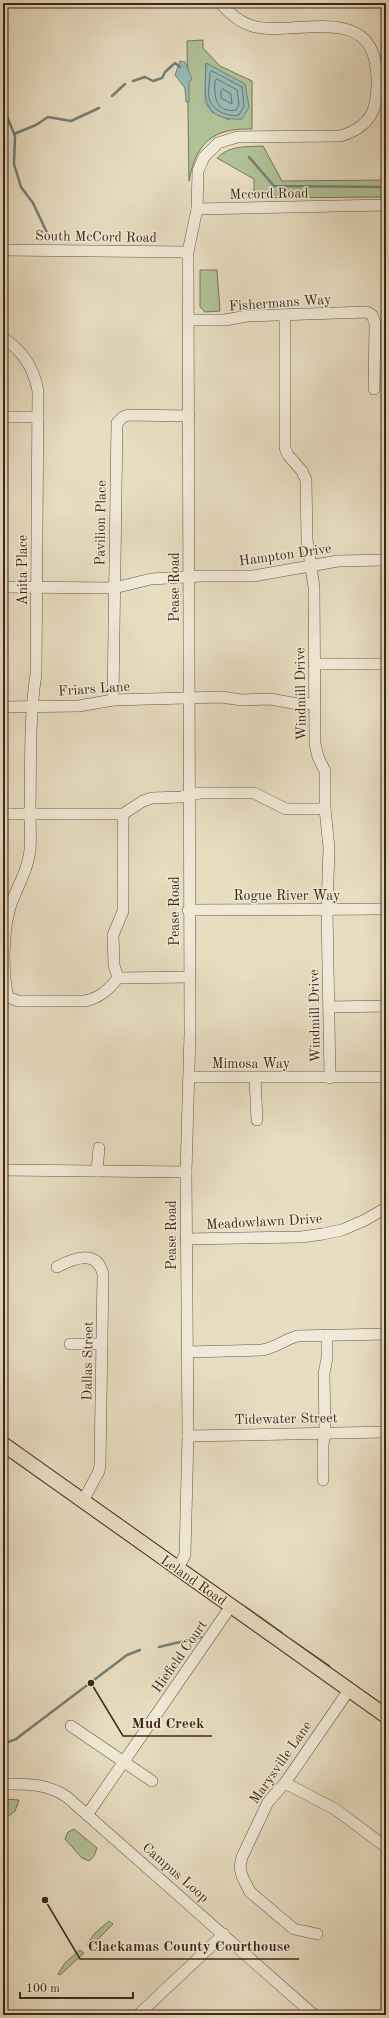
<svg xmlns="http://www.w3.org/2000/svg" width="389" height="2018" viewBox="0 0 389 2018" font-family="'Old Standard TT',serif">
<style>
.green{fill:#b0c297;stroke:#787456;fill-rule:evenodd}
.water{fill:#97bbb6;stroke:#747f76}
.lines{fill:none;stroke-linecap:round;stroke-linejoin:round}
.shore{stroke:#6c7066;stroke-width:1}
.stream{stroke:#747f76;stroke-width:2.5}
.minor-casing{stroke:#6a5340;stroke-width:12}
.major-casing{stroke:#402515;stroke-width:16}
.minor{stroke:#f0e9d7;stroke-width:11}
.major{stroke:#e8ddc1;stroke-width:14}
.labels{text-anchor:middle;stroke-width:3;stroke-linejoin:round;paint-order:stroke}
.street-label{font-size:14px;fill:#402515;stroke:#f0e9d7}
.leader{fill:none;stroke:#402515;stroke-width:1.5}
.callout-dot{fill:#402515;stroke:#f0e9d7;stroke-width:1.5}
.callout-label{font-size:15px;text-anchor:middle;font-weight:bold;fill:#402515;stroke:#f0e9d7;stroke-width:3;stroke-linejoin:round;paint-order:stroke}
</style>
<rect width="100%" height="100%" fill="#e8ddc1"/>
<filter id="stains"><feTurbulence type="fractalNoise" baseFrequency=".005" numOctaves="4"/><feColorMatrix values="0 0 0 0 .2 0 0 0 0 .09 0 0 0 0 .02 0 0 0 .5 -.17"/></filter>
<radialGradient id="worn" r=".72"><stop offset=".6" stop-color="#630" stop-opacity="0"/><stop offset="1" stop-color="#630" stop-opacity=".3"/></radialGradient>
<g class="green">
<path d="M203,40V48L220,66L252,81V129C212,128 196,143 189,181L187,41ZM206,63L229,120L212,112L205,102Z"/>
<path d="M263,146L282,181L386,180V197L254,198V179L217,158C230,145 246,147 263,146Z"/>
<path d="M200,270H217L220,311L205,312L200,307Z"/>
<path d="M3,1799L19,1800L15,1811L3,1820Z"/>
<path d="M74,1829L97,1848L94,1856L89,1861L82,1858L65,1839L68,1832Z"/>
<path d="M109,1921L113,1924L90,1947L87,1945L94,1934Z"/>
<path d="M80,1950L84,1953L60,1975L58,1974L65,1963Z"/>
</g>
<g class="water">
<path d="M180,61L185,62L192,79L189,82V102H186L185,88L175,75Z"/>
<path d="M206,63L245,84L249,107L242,119C199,121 205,94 206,63Z"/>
</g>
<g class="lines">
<g class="shore">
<path d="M212,71L242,87L244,106L239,115C229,117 214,112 210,101C207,94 210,81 210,73Z"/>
<path d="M217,79L237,90L239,105L236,110C215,113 214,96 215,81Z"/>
<path d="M223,89L231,94L232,104L221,98V91Z"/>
</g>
<g class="stream">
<path d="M133,81L145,77L153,81L162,78L165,72L175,63L180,67"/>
<path d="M112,96L125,84"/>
<path d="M3,107L15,136L14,164L21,187L33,203L49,237"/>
<path d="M14,134L36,125L48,117L71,121L99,108"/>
<path d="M249,157L274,186L386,187"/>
<path d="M245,1607L282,1633"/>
<path d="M291,1640L329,1666"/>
<path d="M159,1647L201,1637"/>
<path d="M3,1744L16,1739L127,1655L140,1650"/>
</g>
<g class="minor-casing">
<g id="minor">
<path d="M197,209L386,205"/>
<path d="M3,250L188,252"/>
<path d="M285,315V448L288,455L302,471L306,480L307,540L314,587L315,744L318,757L325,771V809L329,848L327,910L330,1078"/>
<path d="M189,320H225L247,316L367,312L372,315L375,323L374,389"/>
<path d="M3,338C22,350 34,368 38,391L36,674C29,719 31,765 30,810C30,824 31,837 30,850C28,870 18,885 11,904C3,928 2,972 8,997L18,1001H85C100,998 109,989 118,978L189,977"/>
<path d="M3,417H38"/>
<path d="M3,587L114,588L151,579L202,576H253L338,561L386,560"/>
<path d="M314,664H386"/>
<path d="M113,700L117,423L123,417L128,415L189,416"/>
<path d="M3,707L79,706L113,700L221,697L242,700L270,699L298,704L314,703"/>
<path d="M3,814H123L143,801L152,798L181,797L200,793H254L286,809H325"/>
<path d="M188,910L386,909"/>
<path d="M118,978L114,965L113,935L123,911V814"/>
<path d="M329,1007L386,1006"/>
<path d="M189,1077H386"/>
<path d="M255,1078L257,1120"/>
<path d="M3,1170L186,1172"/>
<path d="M97,1171L99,1148"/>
<path d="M186,1239L301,1237L323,1234L342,1230L365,1220L386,1208"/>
<path d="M57,1267C74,1258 97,1249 103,1274L100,1465L99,1471L83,1501"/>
<path d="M70,1344H102"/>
<path d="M188,1352L262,1350C275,1348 284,1340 297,1336L386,1334"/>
<path d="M188,1436L386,1432"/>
<path d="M323,1480V1445L325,1432L324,1374L327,1358V1335"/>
<path d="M178,1568L185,1555L188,1436L186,1172L190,1034L188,252L197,209L198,171L204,157L218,143L237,137L340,136C355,132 369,123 374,108C378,93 378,72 374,57C360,6 288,37 252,26C239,22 229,13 220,3"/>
<path d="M71,1726L152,1781"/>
<path d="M285,1783L335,1809L386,1847"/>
<path d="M3,1784C26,1784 47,1783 67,1797L314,2015"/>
<path d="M87,1815L231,1606"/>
<path d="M317,1934L294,1929L250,1892L242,1876L240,1867L242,1857L268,1802L285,1783L349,1690"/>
<path d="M138,2015L224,1934"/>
</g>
</g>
<g class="major-casing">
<path id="major" d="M3,1444L386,1716"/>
</g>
<use href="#minor" class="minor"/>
<use href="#major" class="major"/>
</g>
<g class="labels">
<g class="street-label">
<text transform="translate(269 193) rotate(-1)" y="5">Mccord Road</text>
<text transform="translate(96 236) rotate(1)" y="5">South McCord Road</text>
<text transform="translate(280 302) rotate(-4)" y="5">Fishermans Way</text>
<text transform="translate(100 523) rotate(-89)" y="5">Pavilion Place</text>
<text transform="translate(285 554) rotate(-8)" y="5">Hampton Drive</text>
<text transform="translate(22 570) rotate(-90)" y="5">Anita Place</text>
<text transform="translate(174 587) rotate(-90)" y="5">Pease Road</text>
<text transform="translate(94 688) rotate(-4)" y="5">Friars Lane</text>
<text transform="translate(300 694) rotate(-91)" y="5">Windmill Drive</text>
<text x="287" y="900">Rogue River Way</text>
<text transform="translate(174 911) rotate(-90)" y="5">Pease Road</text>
<text transform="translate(314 1016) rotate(-91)" y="5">Windmill Drive</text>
<text x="251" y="1068">Mimosa Way</text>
<text transform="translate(264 1221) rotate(-3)" y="5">Meadowlawn Drive</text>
<text transform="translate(171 1235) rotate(-90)" y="5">Pease Road</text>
<text transform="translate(87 1361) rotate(-89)" y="5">Dallas Street</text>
<text transform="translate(286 1418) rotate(-1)" y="5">Tidewater Street</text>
<text transform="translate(194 1580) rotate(35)" y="5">Leland Road</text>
<text transform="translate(179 1656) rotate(-55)" y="5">Hiefield Court</text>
<text transform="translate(280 1762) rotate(-55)" y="5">Marysville Lane</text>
<text transform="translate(176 1872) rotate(41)" y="5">Campus Loop</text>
</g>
</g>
<path class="leader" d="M91 1683L123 1736H212M45 1900L80 1959H299"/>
<g class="callout-dot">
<circle cx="91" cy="1683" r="4"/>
<circle cx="45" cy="1900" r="4"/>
</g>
<g class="callout-label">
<text x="168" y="1728">Mud Creek</text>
<text x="189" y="1951">Clackamas County Courthouse</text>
</g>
<rect width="389" height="2018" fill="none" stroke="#e8ddc1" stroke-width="16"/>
<rect x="4" y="4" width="381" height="2010" fill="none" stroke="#402515" stroke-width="2"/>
<rect x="8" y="8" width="373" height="2002" fill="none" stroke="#402515"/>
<path d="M20 1992v6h113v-6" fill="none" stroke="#402515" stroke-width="2"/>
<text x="26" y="1992" font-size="12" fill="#402515" stroke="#f0e9d7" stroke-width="3" paint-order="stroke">100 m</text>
<rect width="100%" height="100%" filter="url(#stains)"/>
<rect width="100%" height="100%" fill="url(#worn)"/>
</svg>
